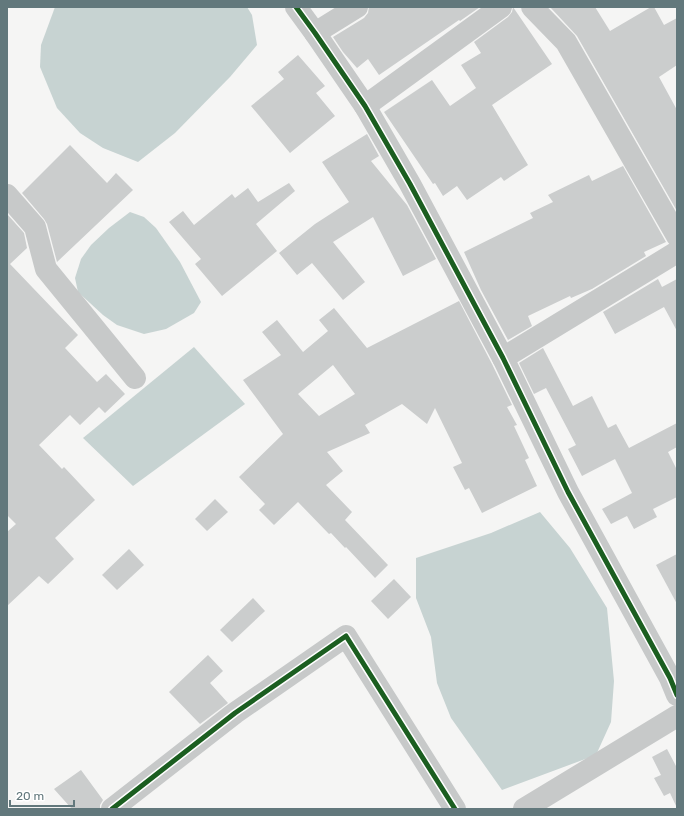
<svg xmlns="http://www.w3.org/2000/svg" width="684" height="816" viewBox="0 0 684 816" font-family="Rubik,sans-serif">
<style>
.water{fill:#c7d3d2}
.building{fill:#cbcdcd;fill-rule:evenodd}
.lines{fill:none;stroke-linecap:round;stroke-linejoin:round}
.minor{stroke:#c7c9c9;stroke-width:22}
.cycleway-casing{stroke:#fff;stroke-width:8}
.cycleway{stroke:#1b5e20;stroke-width:5}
</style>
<rect width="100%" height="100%" fill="#f5f5f4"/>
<g class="water">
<path d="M55,7H247L252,15L257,45L230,77L175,133L138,162L103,148L80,133L57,108L40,67L41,45Z"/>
<path d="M130,212L144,217L156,228L180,262L201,302L194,313L166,329L144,334L117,325L103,315L78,292L75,278L81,259L91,245L109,228Z"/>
<path d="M194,347L245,404L133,486L83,438Z"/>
<path d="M540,512L570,548L607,608L614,681L611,722L596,755L502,790L451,718L437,683L431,637L416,598V558L491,533Z"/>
</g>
<g class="building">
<path d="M369,7H480L460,21L459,20L379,75L368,59L357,68L343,52L333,37L364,18L368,13Z"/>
<path d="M513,7L552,64L492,105L528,165L504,181L501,177L467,200L457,186L443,196L435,183L433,184L384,112L432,80L450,106L476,88L461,65L481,53L474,42L508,17L512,12Z"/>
<path d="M550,7H595L610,31L651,7H654L664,25L677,18V65L659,77L677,110V211L577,36Z"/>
<path d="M298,55L325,86L316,93L335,116L290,153L251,106L284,79L278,72Z"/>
<path d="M367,134L379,156L371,161L407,205L436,259L403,276L373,217L333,242L365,282L343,300L312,263L297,275L279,253L315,224L349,202L322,162Z"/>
<path d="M70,145L107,183L116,173L133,190L57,262L47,224L44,219L22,193Z"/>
<path d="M623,166L666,242L644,252L646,256L592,289L571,298L570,296L528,316L532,326L508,340L481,290L464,252L533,218L530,213L553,202L548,195L589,175L592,181Z"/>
<path d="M289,183L295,191L256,224L277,251L222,296L195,264L201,259L169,222L183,211L194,225L232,194L235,198L248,188L258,202Z"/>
<path d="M7,214L24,233L27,248L10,264L78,335L65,348L97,382L106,374L125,394L105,413L99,407L80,425L70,415L39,445L62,469L64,467L95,500L55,538L74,559L48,584L39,576L7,606V532L16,524L7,515Z"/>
<path d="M658,279L662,287L677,279V331L664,307L615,334L603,312Z"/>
<path d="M459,301L492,364L512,405L507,407L517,425L514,426L529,458L525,460L537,486L482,513L469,488L465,490L453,467L462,463L435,408L427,424L402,404L365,425L370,433L327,452L343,471L326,485L352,512L345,520L388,565L375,578L346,547L345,548L331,533L329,534L298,502L274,525L259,510L265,504L239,477L283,434L243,380L281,355L262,332L277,320L303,352L328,331L319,320L334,308L367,348ZM333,365L355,394L319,416L298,394Z"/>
<path d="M543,348L573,406L592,396L608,428L616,424L629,448L677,423V447L668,452L677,470V497L653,509L657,517L634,529L627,516L611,524L602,509L632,493L615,459L582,476L568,449L576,445L546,388L534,394L519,363Z"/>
<path d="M215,499L228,512L207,531L195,519Z"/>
<path d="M129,549L144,565L117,590L102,575Z"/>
<path d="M677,554V604L656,565Z"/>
<path d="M394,579L411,597L388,619L371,601Z"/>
<path d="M253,598L265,611L232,642L220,630Z"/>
<path d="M208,655L223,671L210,683L228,703L200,724L169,692Z"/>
<path d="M667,749L676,766L677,765V808L670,793L664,796L654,778L661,775L652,757Z"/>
<path d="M81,770L103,800L100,805V809H72L54,789Z"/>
</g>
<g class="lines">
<g class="minor">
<path d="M296,7L315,33L365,106L410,184L503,358L568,492L670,678L677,695"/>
<path d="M532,7L566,42L677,236"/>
<path d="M315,33L357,7"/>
<path d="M365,106L501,7"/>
<path d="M7,195L35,227L46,269L135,378"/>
<path d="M503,358L677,252"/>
<path d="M112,809L235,713L346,636L455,809"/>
<path d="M524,809L677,716"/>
</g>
<g class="cycleway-casing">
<g id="cycleway">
<path d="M296,7L315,33L365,106L410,184L503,358L568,492L670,678L677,695"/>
<path d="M112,809L235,713L346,636L455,809"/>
</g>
</g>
<use href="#cycleway" class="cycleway"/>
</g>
<rect width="684" height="816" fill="none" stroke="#62787c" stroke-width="16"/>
<path d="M10 800v6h64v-6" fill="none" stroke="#62787c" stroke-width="2"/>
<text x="16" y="800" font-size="12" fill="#62787c" stroke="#ffffff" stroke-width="3" paint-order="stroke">20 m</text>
</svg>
